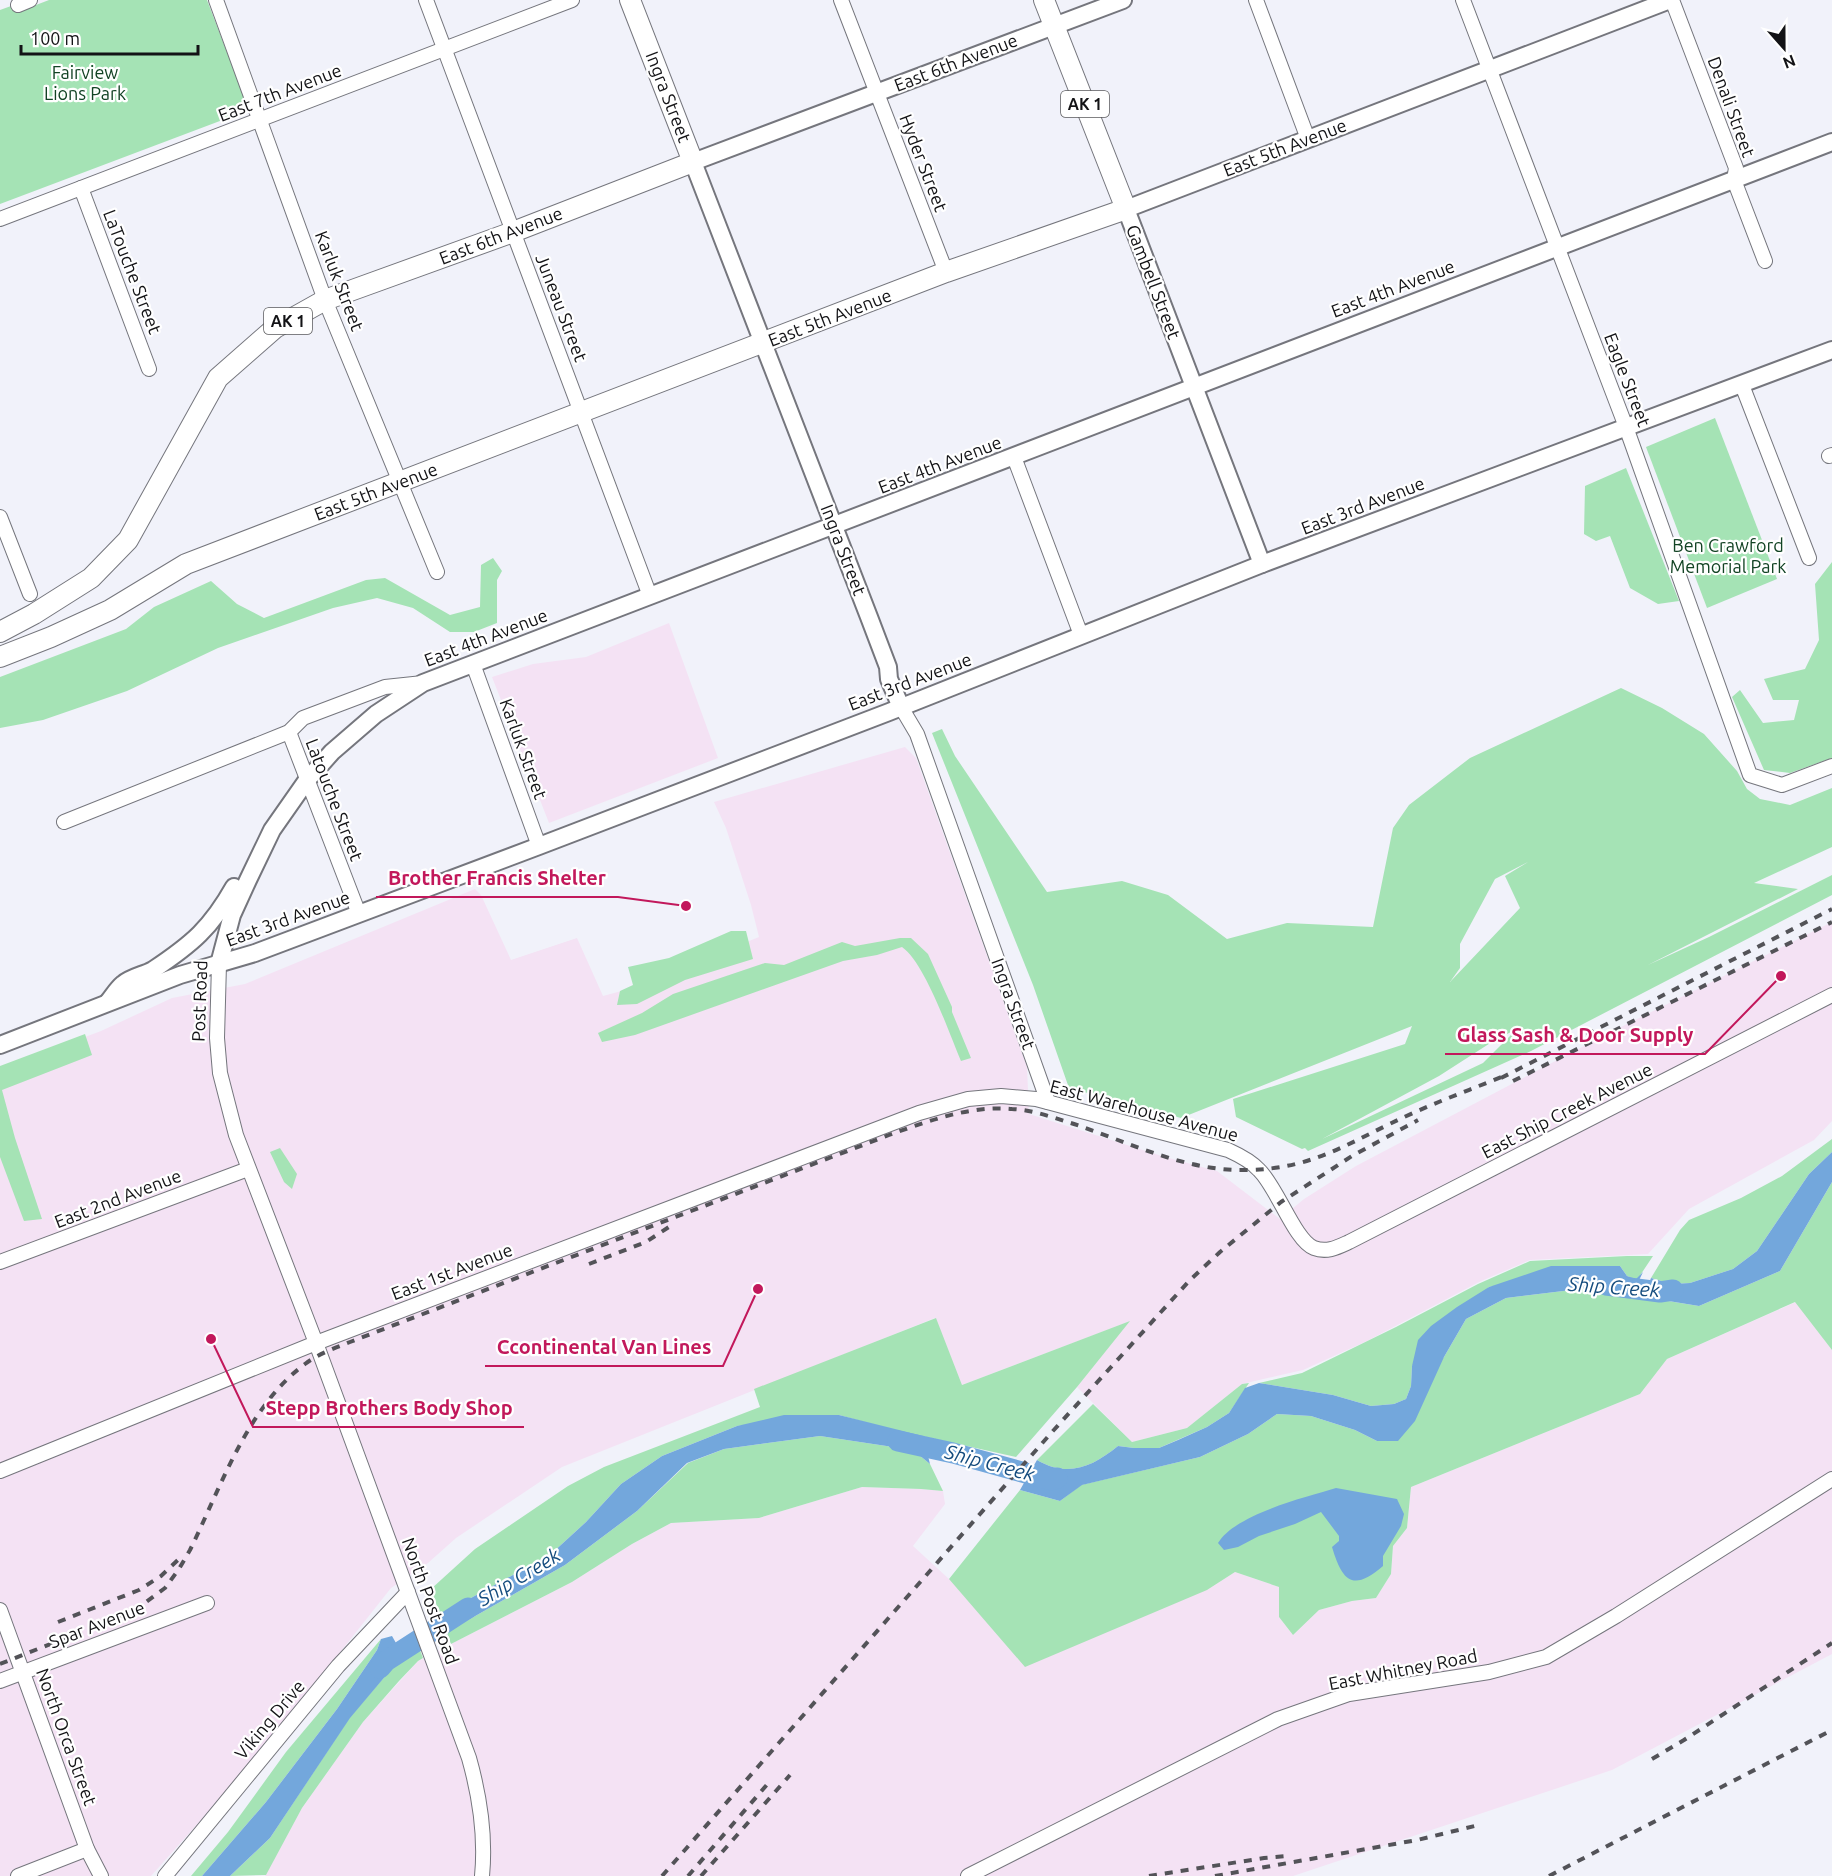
<svg xmlns="http://www.w3.org/2000/svg" width="1832" height="1876" viewBox="0 0 1832 1876" font-family="Ubuntu,sans-serif">
<style>
.industrial{fill:#f4e2f4}
.green{fill:#a5e3b5;fill-rule:evenodd}
.water{fill:#73a7dc}
.lines{fill:none;stroke-linecap:round;stroke-linejoin:round}
.river{stroke:#73a7dc;stroke-width:21}
.minor-casing{stroke:#75767d;stroke-width:16}
.major-casing{stroke:#75767d;stroke-width:20}
.highway-casing{stroke:#75767d;stroke-width:22}
.minor{stroke:#fff;stroke-width:14}
.major{stroke:#fff;stroke-width:16}
.highway{stroke:#fff;stroke-width:20}
.rail{stroke:#535358;stroke-width:4;stroke-dasharray:8 8;stroke-linecap:butt}
.labels{text-anchor:middle;stroke-width:4.5;stroke-linejoin:round;paint-order:stroke}
.shield{fill:#fff;stroke:#5a5a5c;stroke-width:1.5}
.shield-label{font-size:16px;font-weight:bold;fill:#131316}
.street-label{font-size:18px;fill:#131316;stroke:#fff}
.park-label{font-size:18px;fill:#124324;stroke:#fff}
.water-label{font-size:20px;font-style:italic;fill:#154c7e;stroke:#fff}
.leader{fill:none;stroke:#c2185b;stroke-width:2}
.callout-dot{fill:#c2185b;stroke:#fff;stroke-width:2}
.callout-label{font-size:20px;text-anchor:middle;font-weight:bold;fill:#c2185b;stroke:#fff;stroke-width:4.5;stroke-linejoin:round;paint-order:stroke}
</style>
<rect width="100%" height="100%" fill="#f1f2fa"/>
<g class="industrial">
<path d="M669,623L718,758L549,823L492,677L533,664L586,657Z"/>
<path d="M905,747L916,758L1027,1067L1029,1114L1165,1157L1217,1171L1280,1219L1304,1199L1356,1166L1603,1036L1832,922V1121L1814,1140L1689,1209L1648,1254L1530,1260L1479,1282L1367,1341L1303,1370L1242,1384L1187,1428L1132,1442L1077,1387L1128,1322L962,1385L935,1318L562,1467L456,1538L428,1563L391,1588L258,1756L151,1876H0V1069L101,1031L172,998L245,984L475,889L481,895L511,960L577,938L603,996L636,987L759,937L751,905L726,828L714,802Z"/>
<path d="M1796,1302L1832,1350V1654L1612,1770L1293,1876H265L302,1808L363,1722L418,1661L572,1582L632,1544L671,1523L759,1518L862,1487L922,1489L943,1491L945,1504L913,1546L949,1579L1207,1590L1235,1572L1279,1587V1617L1293,1635L1319,1610L1352,1601L1376,1598L1391,1574L1393,1546L1407,1528L1411,1487L1640,1394L1667,1359Z"/>
</g>
<g class="green">
<path d="M49,0H207L249,110L0,204V10L11,6L23,10Z"/>
<path d="M1715,418L1777,579L1707,608L1646,447Z"/>
<path d="M1626,468L1679,601L1658,604L1630,588L1610,536L1596,541L1584,534L1585,486Z"/>
<path d="M493,558L502,571L497,580V623L474,632H450L413,608L377,598L333,608L218,648L127,691L43,720L0,728V677L126,629L154,607L211,581L237,604L264,618L366,580L385,578L450,615L480,607L481,565Z"/>
<path d="M1832,562V758L1790,773L1764,770L1732,697L1740,690L1763,723L1794,720L1799,700H1773L1764,679L1805,669L1819,640L1815,584Z"/>
<path d="M1621,688L1662,708L1704,734L1737,771L1747,789L1760,799L1790,805L1832,788V847L1754,883L1798,889L1648,965L1709,937L1832,875V895L1531,1051L1308,1151L1305,1148L1302,1149L1236,1117L1233,1099L1405,1044L1412,1026L1181,1118L1069,1088L1033,985L932,733L942,729L955,756L1047,892L1122,881L1168,895L1227,939L1287,923L1373,927L1393,828L1409,805L1470,758ZM1528,862L1505,876L1520,908L1450,982L1460,968V944L1495,879ZM1517,1029L1483,1063L1322,1139L1439,1076L1495,1040Z"/>
<path d="M731,931H746L753,959L685,980L637,1004L617,1005L620,991L633,985L628,967L669,958Z"/>
<path d="M900,938H911L928,954L952,1007V1012L971,1058L961,1061C949,1033 925,963 902,947L877,955L843,961L635,1035L602,1042L598,1033L642,1013L673,994L765,963L784,965L842,942L855,946Z"/>
<path d="M85,1034L92,1055L2,1090L15,1138L42,1219L24,1221L0,1157V1066Z"/>
<path d="M1832,1139V1152L1809,1174L1757,1251L1733,1269L1690,1283L1672,1284L1651,1278L1680,1230L1689,1220L1741,1198L1782,1176Z"/>
<path d="M280,1148L297,1174L292,1189L284,1182L270,1152Z"/>
<path d="M1832,1182V1350L1795,1302L1667,1359L1640,1394L1411,1487L1407,1528L1393,1546L1391,1574L1376,1598L1352,1601L1319,1610L1293,1635L1279,1617V1587L1235,1572L1207,1590L1025,1667L949,1579L1020,1490L1060,1501L1081,1485L1200,1457L1248,1434L1277,1414L1311,1416L1355,1430L1377,1441L1444,1357L1466,1319L1506,1298L1588,1288L1699,1306L1780,1271Z"/>
<path d="M1627,1256H1653L1637,1280L1627,1276L1620,1266H1605L1489,1287L1412,1366L1411,1386L1406,1399L1394,1404L1371,1406L1333,1395L1259,1383L1302,1373L1396,1327L1478,1284L1530,1261Z"/>
<path d="M936,1318L962,1385L1130,1321L1077,1387L1016,1457L886,1428L839,1415L737,1426L662,1456L621,1484L586,1522L551,1554L440,1615L431,1589L475,1549L568,1486L604,1467L760,1407L754,1389Z"/>
<path d="M1249,1383L1229,1413L1207,1427L1159,1448H1134L1118,1446C1092,1467 1068,1478 1037,1460L1093,1404L1132,1442L1187,1428L1242,1384Z"/>
<path d="M820,1436L913,1450L930,1464L943,1491L921,1489L862,1487L759,1518L671,1523L632,1544L572,1582L451,1644L446,1630L470,1619L565,1565L637,1511L688,1463L724,1449Z"/>
<path d="M381,1639L377,1650L337,1709L266,1802L202,1876H191L228,1832L286,1752Z"/>
<path d="M420,1650L423,1658L418,1661L399,1681L363,1722L302,1808L266,1875L230,1876L270,1838L350,1717L399,1660Z"/>
</g>
<g class="water">
<path d="M1832,1152V1182L1780,1271L1699,1306L1644,1297L1651,1278L1672,1284L1690,1283L1733,1269L1757,1251L1809,1174Z"/>
<path d="M1551,1266H1620L1627,1276L1636,1279L1643,1272L1632,1295L1588,1288L1506,1298L1466,1319L1444,1357L1415,1421L1398,1441H1377L1355,1430L1311,1416L1277,1414L1248,1434L1200,1457L1082,1485L1060,1501L1020,1490L1037,1460C1068,1478 1092,1467 1118,1446L1134,1448H1159L1178,1440L1207,1427L1229,1413L1245,1388L1259,1383L1333,1395L1371,1406L1394,1404L1406,1399L1411,1386L1412,1366L1418,1340L1431,1326L1457,1307L1489,1287Z"/>
<path d="M784,1415H839L923,1436L930,1464L913,1450L820,1436L724,1449L687,1463L637,1511L565,1565L470,1619L446,1630L440,1615L551,1554L586,1522L621,1484L662,1456L737,1426Z"/>
<path d="M1336,1488L1397,1499L1404,1514L1401,1526L1383,1556V1566C1352,1593 1342,1580 1332,1547L1339,1541V1536L1321,1512L1295,1524L1259,1536L1238,1547L1224,1550L1218,1543C1236,1514 1303,1498 1336,1488Z"/>
<path d="M392,1636L404,1657L399,1660L350,1718L270,1838L230,1876H202L266,1802L337,1709L377,1650L381,1639Z"/>
</g>
<g class="lines">
<g class="river">
<path d="M1606,1285L1660,1292L1673,1290"/>
<path d="M898,1441L953,1453L1051,1480L1057,1478"/>
<path d="M380,1668L386,1661L468,1608"/>
</g>
<g class="minor-casing">
<g id="minor">
<path d="M216,0L325,300L437,572"/>
<path d="M426,0L650,596"/>
<path d="M841,0L946,272"/>
<path d="M1256,0L1308,139"/>
<path d="M1463,0L1626,427L1750,775L1782,785L1832,766"/>
<path d="M1672,0L1736,168L1734,180L1765,261"/>
<path d="M18,5L30,0"/>
<path d="M81,188L149,369"/>
<path d="M0,219L572,0"/>
<path d="M1742,385L1809,558"/>
<path d="M1829,456L1832,455"/>
<path d="M1014,457L1081,635"/>
<path d="M0,517L30,594"/>
<path d="M473,664L539,846"/>
<path d="M901,707L917,734L1048,1102"/>
<path d="M289,732L359,914"/>
<path d="M64,822L289,732L303,718L385,687L423,683"/>
<path d="M219,964L217,1038L220,1073L236,1135L316,1343L469,1758C480,1797 486,1835 482,1876"/>
<path d="M0,1262L248,1169"/>
<path d="M0,1471L316,1343L919,1113L968,1099L1001,1096L1036,1099L1228,1150C1239,1155 1251,1161 1259,1170C1277,1187 1295,1241 1314,1248C1327,1253 1338,1247 1349,1242L1832,995"/>
<path d="M0,1610L87,1849L101,1876"/>
<path d="M0,1681L207,1603"/>
<path d="M18,1876L87,1849"/>
<path d="M165,1876L338,1666L408,1592"/>
<path d="M968,1876L1278,1719L1349,1694L1489,1672L1546,1657L1616,1616L1832,1479"/>
</g>
</g>
<g class="major-casing">
<g id="major">
<path d="M1262,564L1126,209L1670,0"/>
<path d="M901,707L889,679L888,667L869,617L693,162L1123,0"/>
<path d="M219,964L232,915L248,880L272,830L307,780L332,752L376,714L423,683L1832,142"/>
<path d="M108,1002C113,996 117,989 123,984C131,977 144,975 153,970C192,944 211,928 234,887"/>
<path d="M0,1045L180,975L255,953L539,846L889,712L1262,564L1832,350"/>
</g>
</g>
<g class="highway-casing">
<g id="highway">
<path d="M0,632L34,614L91,578L128,540L218,378L275,328L325,300L513,232L693,162L630,0"/>
<path d="M0,657L51,637L110,610L186,564L946,272L1126,209L1044,0"/>
</g>
</g>
<use href="#minor" class="minor"/>
<use href="#major" class="major"/>
<use href="#highway" class="highway"/>
<g class="rail">
<path d="M1501,1078L1832,909"/>
<path d="M1513,1081L1832,922"/>
<path d="M589,1264L646,1242L675,1223"/>
<path d="M58,1622L139,1590L161,1576L179,1559"/>
<path d="M0,1664L126,1614L146,1602L165,1588L179,1569L190,1550C221,1487 247,1407 305,1364C318,1354 335,1348 350,1342L889,1135C928,1121 971,1105 1012,1109C1034,1110 1054,1118 1074,1124C1128,1142 1185,1171 1244,1170C1315,1170 1352,1140 1413,1113C1444,1099 1475,1088 1506,1075"/>
<path d="M1652,1759L1684,1740L1832,1643"/>
<path d="M662,1876L1052,1432L1190,1280L1220,1252L1281,1202L1352,1156L1418,1120"/>
<path d="M688,1876L771,1780"/>
<path d="M701,1876L790,1775"/>
<path d="M1149,1876L1264,1858L1287,1856"/>
<path d="M1215,1876L1417,1840L1479,1825"/>
<path d="M1549,1876L1832,1730"/>
</g>
</g>
<g class="labels">
<g class="shield">
<rect x="1061" y="91" width="48" height="26" rx="4.5"/>
<rect x="264" y="308" width="48" height="26" rx="4.5"/>
</g>
<g class="shield-label">
<text x="1085" y="110">AK 1</text>
<text x="288" y="327">AK 1</text>
</g>
<g class="street-label">
<text transform="translate(956 63) rotate(-21)" y="6">East 6th Avenue</text>
<text transform="translate(280 93) rotate(-21)" y="6">East 7th Avenue</text>
<text transform="translate(668 97) rotate(69)" y="6">Ingra Street</text>
<text transform="translate(1731 107) rotate(70)" y="6">Denali Street</text>
<text transform="translate(1285 148) rotate(-21)" y="6">East 5th Avenue</text>
<text transform="translate(923 163) rotate(69)" y="6">Hyder Street</text>
<text transform="translate(501 236) rotate(-21)" y="6">East 6th Avenue</text>
<text transform="translate(132 272) rotate(69)" y="6">LaTouche Street</text>
<text transform="translate(339 281) rotate(69)" y="6">Karluk Street</text>
<text transform="translate(1153 282) rotate(69)" y="6">Gambell Street</text>
<text transform="translate(1393 289) rotate(-21)" y="6">East 4th Avenue</text>
<text transform="translate(561 308) rotate(69)" y="6">Juneau Street</text>
<text transform="translate(830 318) rotate(-21)" y="6">East 5th Avenue</text>
<text transform="translate(1627 380) rotate(69)" y="6">Eagle Street</text>
<text transform="translate(940 465) rotate(-21)" y="6">East 4th Avenue</text>
<text transform="translate(376 492) rotate(-21)" y="6">East 5th Avenue</text>
<text transform="translate(1363 506) rotate(-21)" y="6">East 3rd Avenue</text>
<text transform="translate(843 550) rotate(69)" y="6">Ingra Street</text>
<text transform="translate(486 638) rotate(-21)" y="6">East 4th Avenue</text>
<text transform="translate(910 682) rotate(-21)" y="6">East 3rd Avenue</text>
<text transform="translate(523 749) rotate(70)" y="6">Karluk Street</text>
<text transform="translate(334 800) rotate(69)" y="6">Latouche Street</text>
<text transform="translate(288 919) rotate(-20)" y="6">East 3rd Avenue</text>
<text transform="translate(200 1001) rotate(-88)" y="6">Post Road</text>
<text transform="translate(1013 1004) rotate(70)" y="6">Ingra Street</text>
<text transform="translate(1144 1111) rotate(15)" y="6">East Warehouse Avenue</text>
<text transform="translate(1567 1111) rotate(-27)" y="6">East Ship Creek Avenue</text>
<text transform="translate(118 1199) rotate(-21)" y="6">East 2nd Avenue</text>
<text transform="translate(452 1272) rotate(-21)" y="6">East 1st Avenue</text>
<text transform="translate(430 1601) rotate(70)" y="6">North Post Road</text>
<text transform="translate(97 1625) rotate(-21)" y="6">Spar Avenue</text>
<text transform="translate(1403 1670) rotate(-11)" y="6">East Whitney Road</text>
<text transform="translate(270 1720) rotate(-50)" y="6">Viking Drive</text>
<text transform="translate(66 1737) rotate(70)" y="6">North Orca Street</text>
</g>
<g class="park-label">
<text x="85" y="79">Fairview<tspan x="85" dy="21">Lions Park</tspan></text>
<text x="1728" y="552">Ben Crawford<tspan x="1728" dy="21">Memorial Park</tspan></text>
</g>
<g class="water-label">
<text transform="translate(1614 1287) rotate(4)" y="7">Ship Creek</text>
<text transform="translate(990 1463) rotate(15)" y="7">Ship Creek</text>
<text transform="translate(519 1577) rotate(-31)" y="7">Ship Creek</text>
</g>
</g>
<path class="leader" d="M686 906L618 897H376M1781 976L1705 1054H1445M758 1289L723 1366H485M211 1339L253 1427H524"/>
<g class="callout-dot">
<circle cx="686" cy="906" r="6"/>
<circle cx="1781" cy="976" r="6"/>
<circle cx="758" cy="1289" r="6"/>
<circle cx="211" cy="1339" r="6"/>
</g>
<g class="callout-label">
<text x="497" y="885">Brother Francis Shelter</text>
<text x="1575" y="1042">Glass Sash &amp; Door Supply</text>
<text x="604" y="1354">Ccontinental Van Lines</text>
<text x="389" y="1415">Stepp Brothers Body Shop</text>
</g>
<g transform="translate(1784 48) rotate(159)" stroke="#ffffff" stroke-width="4.5" paint-order="stroke">
<path d="M0-4.5L10 22L0 15L-10 22Z" fill="#131316"/>
<text y="-9" font-size="16" font-weight="bold" text-anchor="middle" fill="#131316">N</text>
</g>
<path d="M21 45v9h177v-9" fill="none" stroke="#131316" stroke-width="3"/>
<text x="30" y="45" font-size="18" fill="#131316" stroke="#ffffff" stroke-width="4.5" paint-order="stroke">100 m</text>
</svg>
